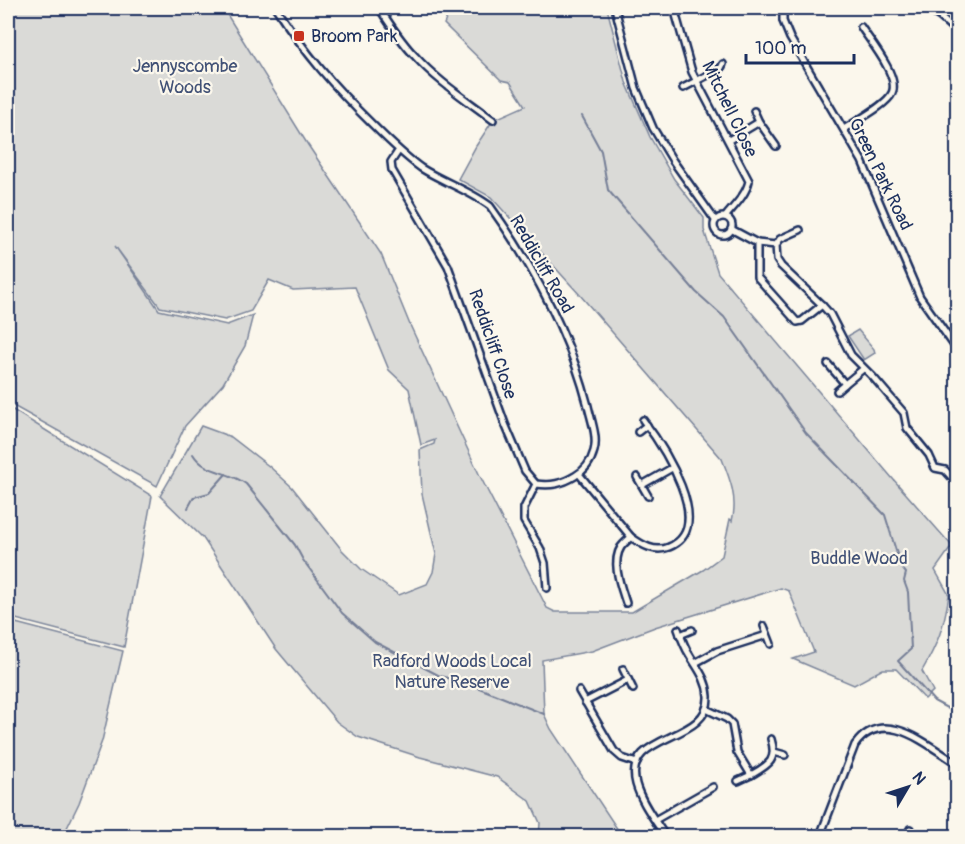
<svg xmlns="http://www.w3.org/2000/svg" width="965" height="844" viewBox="0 0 965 844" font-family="Pangolin,sans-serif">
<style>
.green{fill:#dadad7;stroke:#7a849a;stroke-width:1.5}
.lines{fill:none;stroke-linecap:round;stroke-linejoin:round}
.stream{stroke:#747e96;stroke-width:2}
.street-casing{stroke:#1b2f5e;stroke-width:10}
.street{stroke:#fbf7ec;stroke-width:5}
.poi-dot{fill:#c8321e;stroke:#fbf7ec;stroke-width:2}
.labels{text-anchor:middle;stroke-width:4.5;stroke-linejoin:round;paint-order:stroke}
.poi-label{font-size:18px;fill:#1b2f5e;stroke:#fbf7ec;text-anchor:start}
.park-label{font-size:18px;fill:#415176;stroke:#fbf7ec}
.street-label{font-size:18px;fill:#1b2f5e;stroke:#fbf7ec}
</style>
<rect width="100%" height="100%" fill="#fbf7ec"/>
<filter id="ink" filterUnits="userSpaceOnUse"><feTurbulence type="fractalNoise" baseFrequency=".0167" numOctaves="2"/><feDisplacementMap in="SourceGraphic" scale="12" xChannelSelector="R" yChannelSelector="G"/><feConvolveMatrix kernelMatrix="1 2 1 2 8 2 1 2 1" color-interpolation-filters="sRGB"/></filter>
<g filter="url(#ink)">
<g class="green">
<path d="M8,8H223L308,145L381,254L410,325L480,476L547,608L555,612H632L703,570L722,556L730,519L732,521C738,499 730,479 722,459L580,295L491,197L458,179L476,146L493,120L525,106L510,82L501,80L444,24L451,8H607L626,82L650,137L674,179L704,218V230L718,273L893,479L952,546L935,570L949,595C944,627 938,643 922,671L933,691L925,699L896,669H883L854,685L793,659L814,652L789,591L781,588L655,627L592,651L542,660L544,714L551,729L622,836H539L540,823L530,801L497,777L420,757L358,737L337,722L276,649L203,538L160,496L201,426L231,437L270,467L292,487L342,550L361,569L399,595L427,584L433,572L436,554L422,494L420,450L434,444L435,440L421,445L409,389L389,370L355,287L293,290L269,280L251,311L225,320L160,307L115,246L159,310L227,325L253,315L245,346L223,384L185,426L157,486L8,403Z"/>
<path d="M858,330L874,349L875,353L864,360L848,336Z"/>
<path d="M8,407L152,496L124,647L8,617Z"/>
<path d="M8,621L123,651L102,741L79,803L63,836H8Z"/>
</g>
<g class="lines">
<g class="stream">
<path d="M582,116L601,151L608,190L696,292L724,317L806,433L885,515L901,567L906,573L904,581L908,592L911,649L898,661L934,701L958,714"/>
<path d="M193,454C205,474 228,470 246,484L295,545L303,560L342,613L375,642L440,676L464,682L544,714"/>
<path d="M188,508L194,497L209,493L226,474"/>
</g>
<g class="street-casing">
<g id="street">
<path d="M276,8C305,53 334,87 373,125C388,140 403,155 421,168C443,182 469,190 490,206C534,267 569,333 588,406C591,420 598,437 594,451C591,462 584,471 575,476C562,484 551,486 536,484L525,471L505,424L448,266L392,170L391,162L399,150"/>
<path d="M379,8C390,24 401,42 415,56C437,81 467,100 493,120"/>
<path d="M615,8L636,88L653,128L673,161L715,220"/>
<path d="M674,8L692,72L749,181C746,195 734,206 726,216"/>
<path d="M783,8V21L790,38L862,161L920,297L958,351"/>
<path d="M926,8L940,17L958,33"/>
<path d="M683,88L721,68L723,64"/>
<path d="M754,111L759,122"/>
<path d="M844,129C856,121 887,105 892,93C900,77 870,41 861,27"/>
<path d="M729,140L759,122L776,146"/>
<circle cx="723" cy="226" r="9"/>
<path d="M731,229L757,243V277L797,322L802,321L822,305L830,314L851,355L873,377L904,413L907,428L929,455L935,468L945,470L958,484"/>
<path d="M757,243L776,245L777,260L781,266L822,305"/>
<path d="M776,245L780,239L800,230"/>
<path d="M828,364L845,384L863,369"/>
<path d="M837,391L845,384"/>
<path d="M638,432L647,425"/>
<path d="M579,474L631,537C642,545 655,553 669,547C717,528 662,445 643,420"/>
<path d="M637,477L648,496"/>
<path d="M536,484L524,508V521L540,548L545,563L547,588"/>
<path d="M642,485L672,468"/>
<path d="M958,602V611"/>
<path d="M626,603C621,587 611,563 621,547C624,543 628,540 631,537"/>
<path d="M764,626L771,644"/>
<path d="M680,635L692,630"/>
<path d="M695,663L717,651L767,635"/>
<path d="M623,669L633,689"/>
<path d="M579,691L614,751L622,758L637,763"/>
<path d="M585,702L628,680"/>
<path d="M706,709L727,719L732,724L737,752L751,775C768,765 778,761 771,739"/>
<path d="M774,752L785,755"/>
<path d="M738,781L751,775"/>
<path d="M655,820L713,787"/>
<path d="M665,836C655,820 641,802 636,784C622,731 710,744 708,696C707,679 697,668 689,654C684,646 681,637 678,629"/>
<path d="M820,836L855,745C884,705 928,746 958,764"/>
<path d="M907,836L910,829"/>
</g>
</g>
<use href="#street" class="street"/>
</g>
</g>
<rect class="poi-dot" x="293" y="30" width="12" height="12" rx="3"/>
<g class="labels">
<g class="poi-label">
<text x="311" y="42">Broom Park</text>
</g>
<g class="park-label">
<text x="185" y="72">Jennyscombe<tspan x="185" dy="21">Woods</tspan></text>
<text x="859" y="564">Buddle Wood</text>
<text x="452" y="667">Radford Woods Local<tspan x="452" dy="21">Nature Reserve</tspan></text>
</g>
<g class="street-label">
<text transform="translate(730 109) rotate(64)" y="6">Mitchell Close</text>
<text transform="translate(881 174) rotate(64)" y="6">Green Park Road</text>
<text transform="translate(542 264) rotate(60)" y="6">Reddicliff Road</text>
<text transform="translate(493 344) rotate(71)" y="6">Reddicliff Close</text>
</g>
</g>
<rect width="965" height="844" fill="none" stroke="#fbf7ec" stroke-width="30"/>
<rect x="15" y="15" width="935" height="814" fill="none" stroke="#1b2f5e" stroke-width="2" filter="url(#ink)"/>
<g transform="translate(908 787) rotate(51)" stroke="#fbf7ec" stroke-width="4.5" paint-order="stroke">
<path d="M0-4.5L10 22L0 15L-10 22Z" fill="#1b2f5e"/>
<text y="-9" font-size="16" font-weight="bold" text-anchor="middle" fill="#1b2f5e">N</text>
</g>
<path d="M746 54v9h108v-9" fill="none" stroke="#1b2f5e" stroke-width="3"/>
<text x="755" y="54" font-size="18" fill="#1b2f5e" stroke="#fbf7ec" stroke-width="4.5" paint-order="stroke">100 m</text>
</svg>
